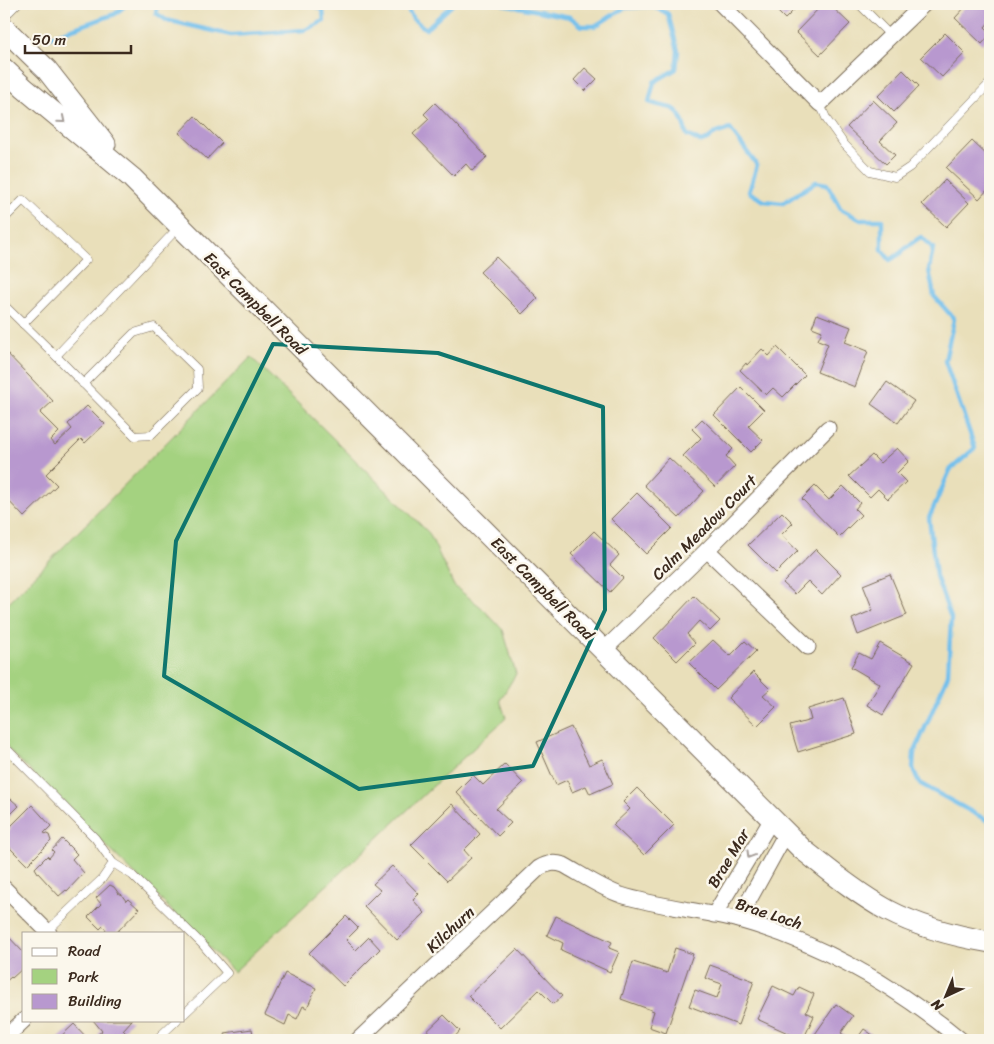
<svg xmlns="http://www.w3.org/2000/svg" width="994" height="1044" viewBox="0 0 994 1044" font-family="Sriracha,sans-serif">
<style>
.green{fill:#a4d280;stroke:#707e4f}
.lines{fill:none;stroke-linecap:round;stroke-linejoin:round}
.stream{stroke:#72bfec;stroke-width:4.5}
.building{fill:#b898cf}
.lane-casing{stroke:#786955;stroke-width:9}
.street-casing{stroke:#786955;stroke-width:17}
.secondary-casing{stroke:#786955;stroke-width:23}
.lane{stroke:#fff;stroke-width:8}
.street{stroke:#fff;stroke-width:15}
.secondary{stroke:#fff;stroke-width:21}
.oneway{stroke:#a79f9a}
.marked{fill:none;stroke:#0f766e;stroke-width:4;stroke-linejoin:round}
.labels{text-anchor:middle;stroke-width:5;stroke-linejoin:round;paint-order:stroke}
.street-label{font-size:16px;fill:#3b2a1e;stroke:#fbf7ec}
</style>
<rect width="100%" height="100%" fill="#fbf7ec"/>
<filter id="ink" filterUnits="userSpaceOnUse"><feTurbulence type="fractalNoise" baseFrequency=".02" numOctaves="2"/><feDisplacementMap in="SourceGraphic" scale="10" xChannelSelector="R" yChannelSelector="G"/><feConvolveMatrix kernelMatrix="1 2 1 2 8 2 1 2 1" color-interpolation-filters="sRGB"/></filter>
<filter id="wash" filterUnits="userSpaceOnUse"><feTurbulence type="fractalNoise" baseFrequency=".0096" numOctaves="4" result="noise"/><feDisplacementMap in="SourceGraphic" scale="20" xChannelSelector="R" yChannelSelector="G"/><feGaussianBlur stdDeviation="1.12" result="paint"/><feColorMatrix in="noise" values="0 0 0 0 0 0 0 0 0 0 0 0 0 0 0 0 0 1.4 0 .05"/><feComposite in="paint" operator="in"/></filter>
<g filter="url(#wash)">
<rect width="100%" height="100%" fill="#e9dfba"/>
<path class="green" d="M251,357L429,533L454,586L481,607L503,630L516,674L500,700L506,718L234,972L4,745V607Z"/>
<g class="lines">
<g class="stream">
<path d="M157,4L156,13L166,20L231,35L305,30L324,21L323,11L314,4"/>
<path d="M405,4L413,19L426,29L453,4"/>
<path d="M503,4L570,17L582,26H595L624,8L654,6L668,14L678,51L676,69L654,82L649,102C656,105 669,107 674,109C682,114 684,127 687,135L701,142L707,140L714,134L730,129L757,165L749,192L764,201L783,203L816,182L827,184L841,209L861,220H882V250L890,260C902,254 908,244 921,237L933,248L929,270L934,296L954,319L945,361L975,448L950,470L929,518L936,576L951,618L948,675L914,753L913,768L919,783L990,822"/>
<path d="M46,38L115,14L127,4"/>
</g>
</g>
<g id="blocks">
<g class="building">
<path d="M770,4H800L785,19Z"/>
<path d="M823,4H829L850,24L820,55L796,32Z"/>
<path d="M968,4H990V21L985,27L990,32V35L982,44L955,18Z"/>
<path d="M945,33L965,53L942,77L921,57Z"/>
<path d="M585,68L597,79L585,91L574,80Z"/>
<path d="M903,70L919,86L894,112L878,96Z"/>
<path d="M873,100L897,123L880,141L895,155L886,164L847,127Z"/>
<path d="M435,103L487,157L472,171L466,164L454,176L413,134L429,119L424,114Z"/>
<path d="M195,116L222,143L207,159L179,133Z"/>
<path d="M972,141L990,158V187L979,199L946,168Z"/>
<path d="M945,180L969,203L946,227L922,204Z"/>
<path d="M496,257L538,298L522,314L480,272Z"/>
<path d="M817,314L851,327L845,342L868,351L855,387L817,372L828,344L818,340L822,331L812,327Z"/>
<path d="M777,347L805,375L783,397L773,388L766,395L740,370L746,363L747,365L762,349L769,356Z"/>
<path d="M4,350L53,401L40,413L59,432L51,440L55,445L72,429L68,424L87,406L105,424L85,443L81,439L46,474L57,485L24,517L4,496Z"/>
<path d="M887,382L914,401L898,423L871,404Z"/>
<path d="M741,387L764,410L748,426L763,440L751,452L714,415Z"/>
<path d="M702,419L733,449L726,456L735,466L715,487L683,456L701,438L692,429Z"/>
<path d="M897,448L909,461L897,473L906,482L888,499L878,489L870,497L849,476L872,455L880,463Z"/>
<path d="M669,458L704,491L679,518L644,485Z"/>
<path d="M815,486L829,500L843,486L860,503L855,509L861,515L839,537L802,499Z"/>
<path d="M637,493L672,528L646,554L611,519Z"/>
<path d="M782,512L793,523L781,535L798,551L776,573L748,545Z"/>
<path d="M594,531L619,555L610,565L623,578L610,592L571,554Z"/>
<path d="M816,549L841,574L822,595L808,581L795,594L783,583Z"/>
<path d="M890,574L907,615L858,635L852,619L873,610L863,585Z"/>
<path d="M694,596L720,621L710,631L699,621L687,634L695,643L677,661L654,638Z"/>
<path d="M713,640L730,656L745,641L756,651L716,690L689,663Z"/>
<path d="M880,643L914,663L883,715L867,705L880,684L851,667L859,653L871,659Z"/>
<path d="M753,672L770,689L763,695L776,707L757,726L728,698Z"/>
<path d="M844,698L856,734L798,752L790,726L811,720L808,709Z"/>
<path d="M571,727L589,765L602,759L613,784L590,794L586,786L572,792L567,780L556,785L537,742Z"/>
<path d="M505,764L523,783L496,809L511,823L498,836L456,792L473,775L483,785Z"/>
<path d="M637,788L674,825L644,855L613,825L630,809L623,802Z"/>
<path d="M4,793L19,806L4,821Z"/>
<path d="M452,804L480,834L464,850L471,858L447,881L411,845Z"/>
<path d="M32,805L51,826L44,833L49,835L51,841L27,865L11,849L4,839V836L11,829L9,828Z"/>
<path d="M62,839L77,854L72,859L84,873L67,891L66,890L59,896L38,873L35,868L47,856L49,858L54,852L52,850Z"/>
<path d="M392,866L419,894L413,900L425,913L397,940L364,906L380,890L373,884Z"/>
<path d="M110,885L114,887L119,894H121L126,901L128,899L139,909L116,933H105L106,930L103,926L100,929L88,917L101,904L96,898Z"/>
<path d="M346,916L358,928L346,940L356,950L369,937L380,949L343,986L309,953Z"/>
<path d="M556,916L612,942L609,948L619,952L610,972L561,950L563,943L547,935Z"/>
<path d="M7,935L24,953V970L22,969L12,978L11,977L4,983V936Z"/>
<path d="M675,948L693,954L666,1033L649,1027L654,1011L621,999L633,962L667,973Z"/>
<path d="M517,949L562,996L553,1004L539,990L500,1028L468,996Z"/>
<path d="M710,965L754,981L738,1025L689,1006L695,990L717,998L722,984L705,978Z"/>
<path d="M285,973L316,988L307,1008L303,1006L297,1019L289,1015L285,1025L265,1015Z"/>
<path d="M773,986L794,996L799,987L814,994L806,1012L814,1016L803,1040L757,1019Z"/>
<path d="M836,1004L853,1016L841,1033L851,1040H818L813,1037Z"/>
<path d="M444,1015L460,1031L452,1040H418Z"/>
<path d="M93,1020H132L123,1030L127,1034L121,1040H104L98,1034L102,1031Z"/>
<path d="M74,1024L89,1040H57Z"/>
<path d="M252,1029L254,1040H226L225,1033Z"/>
<path d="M864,1029L880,1040H856Z"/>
</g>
</g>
</g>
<g filter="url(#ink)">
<use href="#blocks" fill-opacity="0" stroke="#786955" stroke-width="1"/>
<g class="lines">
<g class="lane-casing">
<g id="lane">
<path d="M859,4L891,36"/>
<path d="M4,17L17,4"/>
<path d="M820,104L827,120L844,144L870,171L895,177L910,167L990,83"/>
<path d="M4,219L23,200L86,260L23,324"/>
<path d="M4,305L56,356L178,228"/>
<path d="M56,356L135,436L151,435L198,388L197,369L154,327L134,333L83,384"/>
<path d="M4,746L95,838L113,863L102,879L47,931"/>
<path d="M113,863L132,875L202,944L227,973L184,1014"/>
<path d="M156,1040L177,1020"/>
</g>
</g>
<g class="street-casing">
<g id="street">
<path d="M721,4L820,104L924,4"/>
<path d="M707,550L808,647"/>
<path d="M604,650L707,550L828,428"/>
<path d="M4,888L49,933"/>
<path d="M714,915L772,819"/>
<path d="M738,920L786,833"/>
<path d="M4,1039L24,1020"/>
<path d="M358,1040L539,868C548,863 554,862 564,865C582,875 601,888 621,895C659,907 700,910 739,920C821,943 896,986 961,1040"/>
</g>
</g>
<g class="secondary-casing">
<g id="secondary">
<path d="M4,28L47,70L105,144"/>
<path d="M4,69L24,88L132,178L802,849C829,870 856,893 887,910C919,927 955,936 990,942"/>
</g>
</g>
<use href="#lane" class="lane"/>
<use href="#street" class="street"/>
<use href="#secondary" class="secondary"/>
</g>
<defs><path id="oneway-chevron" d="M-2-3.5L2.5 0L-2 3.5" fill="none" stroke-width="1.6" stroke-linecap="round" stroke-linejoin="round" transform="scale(1.25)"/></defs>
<g class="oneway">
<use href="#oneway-chevron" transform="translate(62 120) rotate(40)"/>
<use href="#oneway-chevron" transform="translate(750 855) rotate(121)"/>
</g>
</g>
<path class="marked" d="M273,344L438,353L603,407L605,610L533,766L359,789L164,676L176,541Z"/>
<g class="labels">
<g class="street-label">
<text transform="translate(256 303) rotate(45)" y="6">East Campbell Road</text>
<text transform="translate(704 527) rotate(-45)" y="6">Calm Meadow Court</text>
<text transform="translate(543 588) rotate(45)" y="6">East Campbell Road</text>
<text transform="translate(728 858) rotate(-59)" y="6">Brae Mar</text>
<text transform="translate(769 913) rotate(18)" y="6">Brae Loch</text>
<text transform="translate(450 929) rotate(-43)" y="6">Kilchurn</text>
</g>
</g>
<rect width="994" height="1044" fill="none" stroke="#fbf7ec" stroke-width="20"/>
<rect x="22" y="932" width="162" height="90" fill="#fbf7ec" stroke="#aea59a"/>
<rect x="32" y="948" width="25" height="8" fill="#ffffff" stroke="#aea59a"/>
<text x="68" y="956" font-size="15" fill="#3b2a1e">Road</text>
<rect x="32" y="969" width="25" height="15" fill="#a4d280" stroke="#aea59a"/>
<text x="68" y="982" font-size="15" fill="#3b2a1e">Park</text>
<rect x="32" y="994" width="25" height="15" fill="#b898cf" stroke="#aea59a"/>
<text x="68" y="1006" font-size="15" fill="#3b2a1e">Building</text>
<g transform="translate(946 996) rotate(224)" stroke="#fbf7ec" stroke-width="4" paint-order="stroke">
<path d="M0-4L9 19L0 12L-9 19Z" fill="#3b2a1e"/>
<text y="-8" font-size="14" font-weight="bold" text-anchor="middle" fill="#3b2a1e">N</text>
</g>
<path d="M25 45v8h106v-8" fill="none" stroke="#3b2a1e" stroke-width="2.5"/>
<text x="32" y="45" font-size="15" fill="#3b2a1e" stroke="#fbf7ec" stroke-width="4" paint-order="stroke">50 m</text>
</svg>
